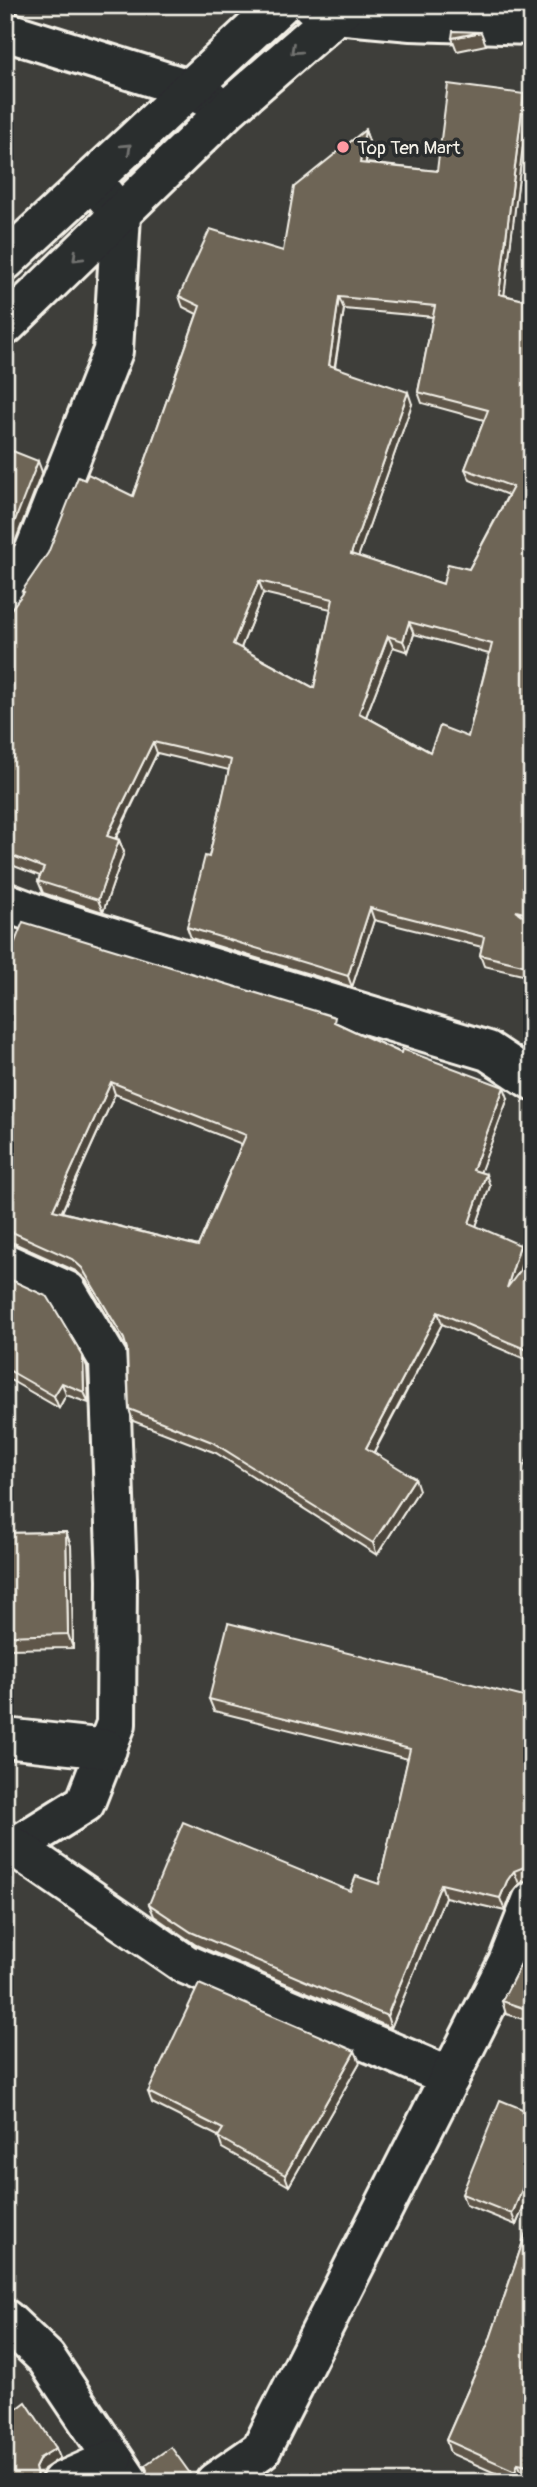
<svg xmlns="http://www.w3.org/2000/svg" width="537" height="2487" viewBox="0 0 537 2487" font-family="Pangolin,sans-serif">
<style>
.lines{fill:none;stroke-linecap:round;stroke-linejoin:round}
.minor-casing{stroke:#f4f1e8;stroke-width:44}
.tertiary-casing{stroke:#f4f1e8;stroke-width:44}
.secondary-casing{stroke:#f4f1e8;stroke-width:44}
.minor{stroke:#2a2d2e;stroke-width:38}
.tertiary{stroke:#2a2d2e;stroke-width:38}
.secondary{stroke:#2a2d2e;stroke-width:38}
.wall{fill:#5f574a;stroke:#f4f1e8;stroke-width:2;fill-rule:evenodd}
.shaded-wall{fill:#4d473c;stroke:#f4f1e8;stroke-width:2}
.building{fill:#6e6556;stroke:#f4f1e8;stroke-width:2;fill-rule:evenodd}
.oneway{stroke:#71726f}
.poi-dot{fill:#ff9aa2;stroke:#2a2d2e;stroke-width:2.5}
.labels{text-anchor:middle;stroke-width:7;stroke-linejoin:round;paint-order:stroke}
.poi-label{font-size:19px;fill:#f4f1e8;stroke:#2a2d2e;text-anchor:start}
</style>
<rect width="100%" height="100%" fill="#3e3e3a"/>
<filter id="ink" filterUnits="userSpaceOnUse"><feTurbulence type="fractalNoise" baseFrequency=".0143" numOctaves="2"/><feDisplacementMap in="SourceGraphic" scale="14" xChannelSelector="R" yChannelSelector="G"/><feConvolveMatrix kernelMatrix="1 2 1 2 8 2 1 2 1" color-interpolation-filters="sRGB"/></filter>
<g filter="url(#ink)">
<g class="lines">
<g class="minor-casing">
<g id="minor">
<path d="M5,902L45,917L488,1051L532,1080"/>
<path d="M5,1263L67,1291L109,1361L117,1579L116,1724L85,1803L5,1853"/>
<path d="M5,1738L107,1749"/>
<path d="M15,1847L185,1964L450,2077"/>
<path d="M5,2319L46,2358L129,2482"/>
<path d="M61,2482L113,2459"/>
<path d="M215,2482L261,2450L508,1962L532,1901"/>
</g>
</g>
<g class="tertiary-casing">
<g id="tertiary">
<path d="M312,5L335,14L411,21L532,25"/>
<path d="M5,594L34,552L113,351L121,215L92,180"/>
</g>
</g>
<g class="secondary-casing">
<g id="secondary">
<path d="M5,31L189,89L209,99"/>
<path d="M5,261L280,5"/>
<path d="M5,326L228,109L347,5"/>
</g>
</g>
<use href="#minor" class="minor"/>
<use href="#tertiary" class="tertiary"/>
<use href="#secondary" class="secondary"/>
</g>
<g class="wall">
<path d="M481,32L486,45L457,51L452,38Z"/>
<path d="M528,105L504,295L532,302V973L531,977L484,966L480,955L482,947L374,920L352,987L191,938L187,927L209,857L229,770L157,753L116,839L119,840L124,852L103,912L43,893L38,881L40,876L9,864L5,862V617L23,594L22,591L133,496L197,314L183,307L179,296L283,251L365,130L369,141L366,163L437,171ZM344,309L433,317L418,392L422,403L484,420L465,469L470,480L508,495L469,569L443,584L358,557L412,404L335,367ZM263,593L331,609L314,688L241,648ZM414,634L489,654L468,737L430,752L366,717L393,647L408,652Z"/>
<path d="M5,967L337,1023L401,1053L508,1098L480,1172L490,1186L476,1226L524,1256L520,1270L532,1255V1362L442,1324L374,1453L419,1490L377,1555L216,1453L133,1421L129,1409L126,1348L86,1280L76,1271L14,1243L5,1242ZM115,1094L242,1144L198,1246L62,1212Z"/>
<path d="M532,1025V1054L528,1051L526,1045Z"/>
<path d="M5,1277L83,1356L87,1367L89,1403L66,1395L59,1408L5,1377Z"/>
<path d="M532,1447V1478L530,1477L525,1465Z"/>
<path d="M66,1532L71,1546L73,1648L5,1649V1533Z"/>
<path d="M209,1699H532V1880H528L519,1884L512,1893L505,1911L445,1897L391,2028L196,1945L154,1916L149,1904L350,1891L379,1884L408,1759L214,1711Z"/>
<path d="M532,1938V2022L506,2014L502,2001L524,1958Z"/>
<path d="M360,2062L289,2186L222,2148L218,2136L152,2103L148,2092Z"/>
<path d="M532,2113V2186L516,2225L466,2205L462,2194Z"/>
<path d="M532,2215V2478L523,2475L520,2482H515L450,2453L446,2440L489,2342Z"/>
</g>
<g class="shaded-wall">
<path d="M524,94L528,105L503,305L499,294Z"/>
<path d="M365,130L369,141L364,174L360,163Z"/>
<path d="M339,297L344,309L333,376L329,365Z"/>
<path d="M408,392L412,404L355,566L351,554Z"/>
<path d="M38,461L42,472L15,542L5,555V538Z"/>
<path d="M259,581L263,593L238,655L233,644Z"/>
<path d="M409,622L414,634L408,652L403,641Z"/>
<path d="M388,636L393,647L363,724L359,713Z"/>
<path d="M153,742L157,753L111,847L107,836Z"/>
<path d="M119,840L124,852L103,912L98,900Z"/>
<path d="M370,908L374,920L352,987L348,976Z"/>
<path d="M530,949L532,953V973L531,977L527,966Z"/>
<path d="M111,1082L115,1094L57,1222L53,1210Z"/>
<path d="M504,1087L508,1098L477,1181L473,1170Z"/>
<path d="M486,1174L490,1186L473,1235L469,1223Z"/>
<path d="M520,1245L524,1256L511,1300L507,1288Z"/>
<path d="M438,1312L442,1324L370,1459L366,1448Z"/>
<path d="M83,1356L87,1367L89,1403L84,1392Z"/>
<path d="M62,1383L66,1395L59,1408L54,1396Z"/>
<path d="M415,1478L419,1490L377,1555L373,1543Z"/>
<path d="M66,1532L71,1546L73,1648L68,1634Z"/>
<path d="M514,1871L519,1884L512,1893L505,1911L500,1898L507,1881Z"/>
<path d="M441,1884L445,1897L391,2028L387,2016Z"/>
<path d="M355,2051L360,2062L289,2186L285,2175Z"/>
<path d="M532,2165V2186L516,2225L512,2214Z"/>
<path d="M56,2448L60,2458L44,2469L39,2479L40,2482H38L35,2468L40,2458Z"/>
<path d="M518,2463L523,2475L520,2482H519L515,2471Z"/>
</g>
<g class="building">
<path d="M453,31L481,32L452,38Z"/>
<path d="M448,84L524,94L499,294L532,302V915L516,911L532,923V949H530L527,966L480,955L484,937L370,908L348,976L187,927L205,856L209,857L231,760L153,742L107,836L119,840L98,900L38,881L44,868L5,853V617L24,592L22,591L48,553L78,477L85,480L88,474L133,496L200,306L179,296L210,229L283,251L294,187L365,130L360,163L437,171ZM339,297L435,306L418,392L488,410L465,469L513,487L469,569L448,564L443,584L351,554L408,392L329,365ZM259,581L333,599L314,688L233,644ZM409,622L492,644L468,737L440,726L430,752L359,713L388,636L403,641Z"/>
<path d="M5,448L38,461L11,531L5,538Z"/>
<path d="M23,922L335,1017L334,1022L401,1053L402,1049L504,1087L473,1170L486,1174L469,1223L520,1245L507,1288L532,1255V1352L438,1312L366,1448L415,1478L373,1543L212,1442L129,1409L127,1349L124,1339L82,1268L72,1259L10,1231H5V967ZM111,1082L246,1135L198,1246L53,1210Z"/>
<path d="M532,1025V1049L526,1045Z"/>
<path d="M5,1277L48,1297L83,1356L84,1392L62,1383L54,1396L5,1368Z"/>
<path d="M532,1447V1467L525,1465Z"/>
<path d="M66,1532L68,1634L5,1636V1533Z"/>
<path d="M228,1623L532,1699V1868L524,1867L514,1871L507,1881L500,1898L441,1884L387,2016L191,1932L149,1904L183,1822L350,1891L356,1876L379,1884L410,1749L209,1699Z"/>
<path d="M532,1938V2011L502,2001L524,1958Z"/>
<path d="M199,1984L355,2051L285,2175L218,2137L223,2129L148,2092Z"/>
<path d="M500,2100L532,2113V2165L512,2214L462,2194Z"/>
<path d="M532,2215V2466L518,2463L515,2471L446,2440L489,2342Z"/>
<path d="M5,2390L18,2408L26,2402L56,2448L40,2458L35,2468L38,2482H5Z"/>
<path d="M171,2447L189,2472L193,2482H144L147,2470L145,2465Z"/>
</g>
<defs><path id="oneway-chevron" d="M-2-3.5L2.5 0L-2 3.5" fill="none" stroke-width="1.6" stroke-linecap="round" stroke-linejoin="round" transform="scale(1.75)"/></defs>
<g class="oneway">
<use href="#oneway-chevron" transform="translate(295 50) rotate(138)"/>
<use href="#oneway-chevron" transform="translate(127 148) rotate(-43)"/>
<use href="#oneway-chevron" transform="translate(77 257) rotate(136)"/>
</g>
</g>
<circle class="poi-dot" cx="343" cy="147" r="7"/>
<g class="labels">
<g class="poi-label">
<text x="357" y="154">Top Ten Mart</text>
</g>
</g>
<rect width="537" height="2487" fill="none" stroke="#2a2d2e" stroke-width="28"/>
<rect x="14" y="14" width="509" height="2459" fill="none" stroke="#f4f1e8" stroke-width="2.5" filter="url(#ink)"/>
</svg>
